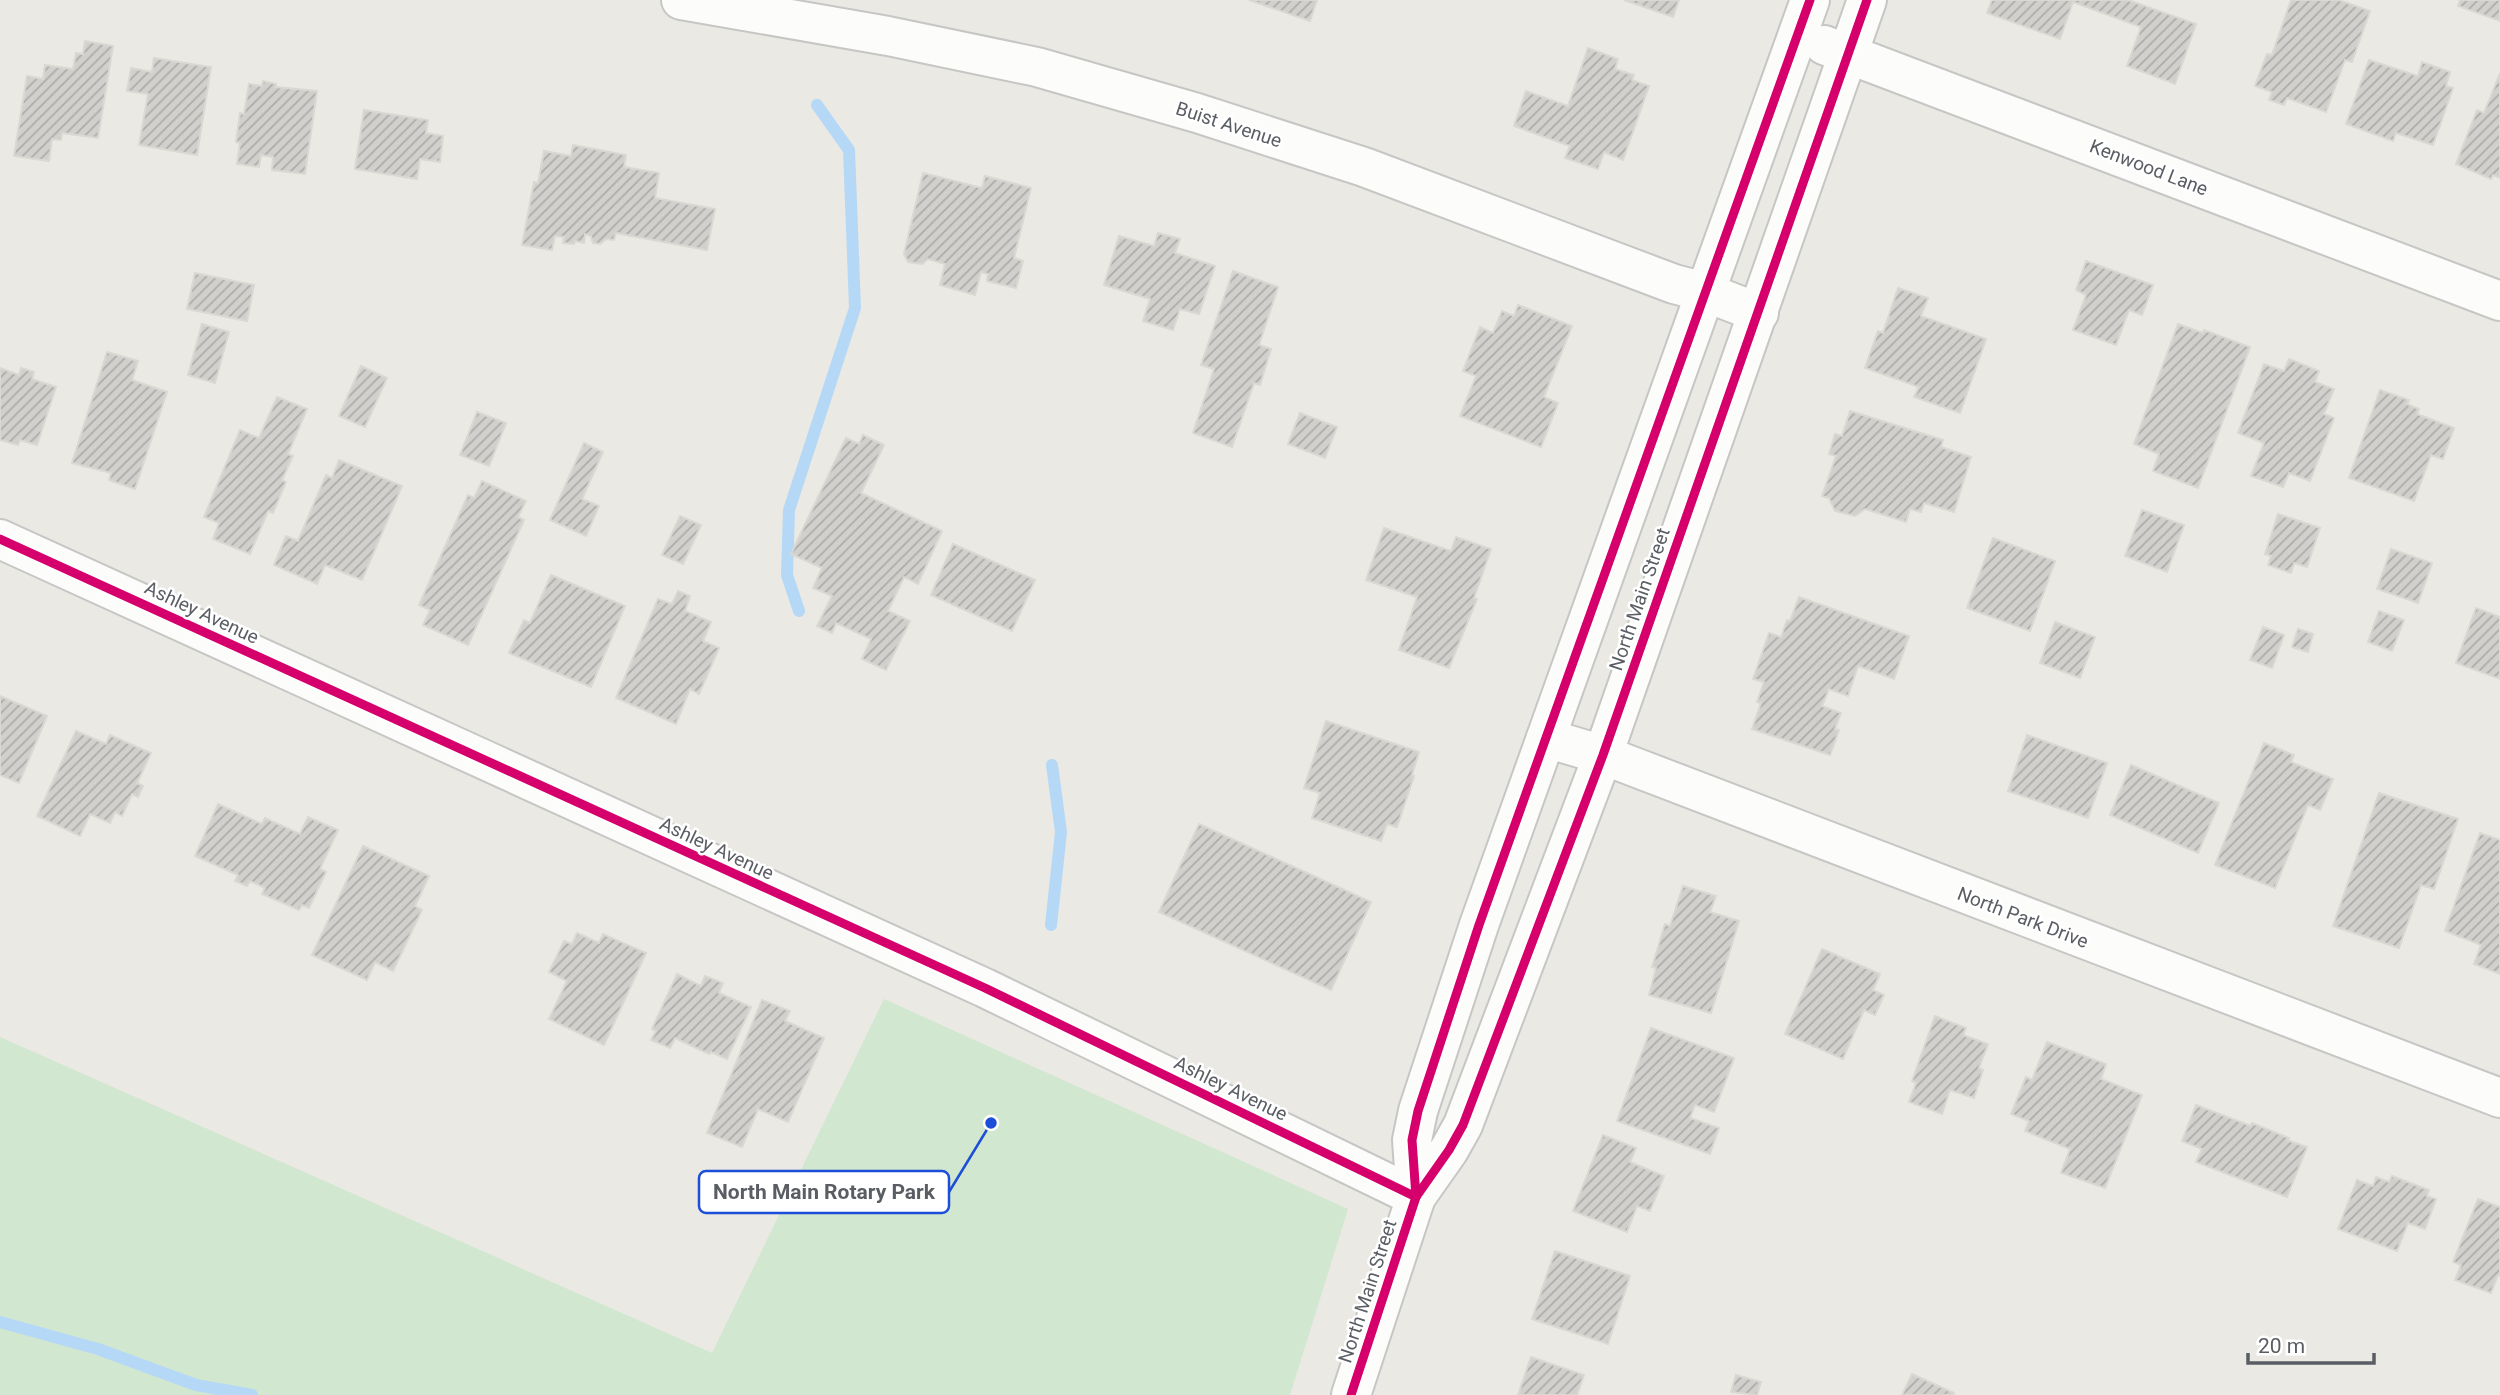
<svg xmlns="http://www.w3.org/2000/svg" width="2500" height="1395" viewBox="0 0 2500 1395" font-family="Roboto,sans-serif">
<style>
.park{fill:#d1e7cf}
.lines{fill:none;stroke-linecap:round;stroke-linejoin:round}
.stream{stroke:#b6d8f7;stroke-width:12}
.building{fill:url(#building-hatch);stroke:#dad8d3;stroke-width:2}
.minor-casing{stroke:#c6c6c5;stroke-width:42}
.minor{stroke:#fcfcfb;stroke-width:38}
.cycleway-casing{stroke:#fff;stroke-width:13}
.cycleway{stroke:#d6006c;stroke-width:9}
.labels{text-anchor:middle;stroke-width:5;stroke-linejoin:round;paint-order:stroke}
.street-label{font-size:19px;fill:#5a5d63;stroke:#fff}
.leader{fill:none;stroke:#1d4ed8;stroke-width:2.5}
.callout-dot{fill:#1d4ed8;stroke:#fff;stroke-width:2.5}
.callout{fill:#fff;stroke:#1d4ed8;stroke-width:2.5}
.callout-label{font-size:21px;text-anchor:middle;font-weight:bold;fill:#5a5d63}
</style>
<defs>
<pattern id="building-hatch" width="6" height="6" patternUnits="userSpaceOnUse" patternTransform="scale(1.75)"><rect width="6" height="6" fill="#d1d0cd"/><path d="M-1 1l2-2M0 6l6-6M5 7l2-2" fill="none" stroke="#adacaa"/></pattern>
</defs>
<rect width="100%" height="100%" fill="#eae9e4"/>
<path class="park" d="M884,999L1348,1209L1290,1395H0V1037L712,1353Z"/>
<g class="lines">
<g class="stream">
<path d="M799,611L787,575L789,510L855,308L849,150L817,105"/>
<path d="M1051,925L1061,832L1052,765"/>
<path d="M0,1322L98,1349L196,1385L252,1395"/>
</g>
</g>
<g class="building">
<path d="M1249,0H1317L1310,21Z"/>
<path d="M1624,0H1679L1673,17Z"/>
<path d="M1992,0H2128L2196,24L2175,84L2127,66L2141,27L2073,2L2060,39L1987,13Z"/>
<path d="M2291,0H2339L2370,11L2352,62L2345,60L2326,112L2287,98L2284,105L2269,100L2272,92L2255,86L2267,54L2272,55Z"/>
<path d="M2460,0H2500V21L2458,6Z"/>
<path d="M85,41L113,46L98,138L62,133L61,140L52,139L49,161L14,156L27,76L43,79L45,65L73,69L76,53L83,54Z"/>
<path d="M1588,48L1618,59L1615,69L1634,75L1632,80L1649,86L1623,160L1604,152L1598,169L1565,158L1570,146L1514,126L1526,91L1568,106Z"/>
<path d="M154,58L211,67L197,155L139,145L148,94L127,91L131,68L152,72Z"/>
<path d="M2369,60L2418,76L2422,62L2450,72L2446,86L2453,88L2433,145L2396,133L2393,141L2346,124Z"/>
<path d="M2500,73V178L2493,175L2491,179L2456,164L2477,110L2484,113Z"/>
<path d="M263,81L276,84V87L317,91L305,174L272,170L273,157L261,155L259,167L237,164L240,143L236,142L240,113L244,114L249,84L262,86Z"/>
<path d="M364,110L428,120L426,133L443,136L440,162L420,159L417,179L355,169Z"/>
<path d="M573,145L626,155L624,167L659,173L655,198L715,209L707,250L616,233L614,240L606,239L600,244L593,243L591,236L585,234L584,243L575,241L574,244L563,243L564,237L555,236L552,250L522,245L534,182L538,183L544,151L571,156Z"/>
<path d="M923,173L982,188L985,176L1031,188L1014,258L1023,261L1016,288L987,281L988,274L981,272L975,295L940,285L945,264L928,259L922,264L908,262L904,254Z"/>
<path d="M1158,233L1180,239L1175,253L1215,266L1199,314L1180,309L1173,330L1143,321L1150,299L1104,285L1119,236L1154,246Z"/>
<path d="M2086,261L2153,285L2142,315L2129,310L2116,345L2073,330L2086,295L2076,290Z"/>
<path d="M1233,271L1278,287L1259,345L1271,349L1260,385L1254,383L1232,447L1193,433L1214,369L1201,365Z"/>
<path d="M195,273L254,285L247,321L187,309Z"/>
<path d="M1898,288L1928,298L1921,316L1986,339L1960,413L1914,397L1919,387L1865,368L1878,331L1883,333Z"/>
<path d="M1518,305L1572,326L1544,397L1558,403L1541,447L1460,416L1476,376L1463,371L1480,327L1493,333L1502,311L1514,316Z"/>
<path d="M202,324L229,332L215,383L188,375Z"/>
<path d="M2178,324L2203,333L2204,330L2250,347L2198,488L2153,471L2159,454L2134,444Z"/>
<path d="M107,352L138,361L132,380L167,392L135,489L109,480L111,473L72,463Z"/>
<path d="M2289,359L2319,371L2315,382L2334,389L2324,414L2334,418L2310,481L2289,473L2283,487L2251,476L2264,443L2238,433L2264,364L2284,371Z"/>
<path d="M361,366L387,378L365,427L339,416Z"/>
<path d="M0,368L19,375L21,368L34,372L32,379L56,387L37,445L20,440L18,445L0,440Z"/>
<path d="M2380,390L2409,400L2407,404L2419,409L2417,414L2454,428L2443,459L2431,455L2414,501L2349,478Z"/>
<path d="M277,397L307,409L288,454L293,456L282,480L286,482L273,513L268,511L250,554L213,539L219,523L204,517L240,430L259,438Z"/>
<path d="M1850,411L1943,440L1941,447L1971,457L1954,512L1924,503L1921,512L1910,509L1906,522L1865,509L1855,516L1835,511L1829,498L1822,496L1836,456L1829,454L1835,434L1842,436Z"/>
<path d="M477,412L506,423L489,466L460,455Z"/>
<path d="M1300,413L1337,427L1325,458L1288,444Z"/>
<path d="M863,435L884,445L861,493L942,531L918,584L904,577L888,611L910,621L886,670L862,659L871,639L836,623L832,633L817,626L832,596L813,588L822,568L791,554L846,438L859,444Z"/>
<path d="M584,443L603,452L582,499L599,506L586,536L550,520Z"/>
<path d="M339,460L402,486L362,580L325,565L317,584L274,565L286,536L298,541L326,475L332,478Z"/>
<path d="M482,481L526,501L518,517L524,520L468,645L423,625L430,610L419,605L468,495L474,498Z"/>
<path d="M2142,510L2184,525L2167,572L2125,556Z"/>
<path d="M2278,514L2320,528L2307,567L2294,563L2291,573L2268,565L2271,556L2265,554Z"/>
<path d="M680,516L701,525L683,564L662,555Z"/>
<path d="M1384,528L1451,551L1456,537L1491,549L1474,598L1477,599L1449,668L1399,650L1417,597L1366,580Z"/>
<path d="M1993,538L2055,561L2030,631L1967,608Z"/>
<path d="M953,544L1035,580L1012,631L931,595Z"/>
<path d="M2391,549L2432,563L2418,603L2377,589Z"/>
<path d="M551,575L625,606L591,687L509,653L524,620L530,623Z"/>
<path d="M678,591L690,596L685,611L711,622L703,641L719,648L699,694L690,689L676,724L616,698L658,599L672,604Z"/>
<path d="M1799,597L1909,636L1894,679L1858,666L1848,696L1829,689L1822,706L1841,713L1835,729L1839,730L1830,755L1752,729L1761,703L1757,702L1764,682L1753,679L1769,633L1781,637L1787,620L1790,621Z"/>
<path d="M2476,608L2500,617V679L2456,663Z"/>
<path d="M2379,611L2404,620L2392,651L2368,642Z"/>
<path d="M2055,622L2095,637L2080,678L2040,663Z"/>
<path d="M2263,627L2284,635L2272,668L2250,660Z"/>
<path d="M2298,629L2313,634L2308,652L2292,647Z"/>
<path d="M0,696L47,716L19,783L0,775Z"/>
<path d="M1326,721L1419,752L1412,775L1414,776L1397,827L1387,824L1381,841L1312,818L1320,793L1304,788Z"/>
<path d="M76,731L106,744L110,735L151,753L137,783L143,786L138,797L132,794L122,816L115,812L110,823L90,814L80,836L37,816Z"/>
<path d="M2027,735L2107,763L2088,818L2008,791Z"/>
<path d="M2264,743L2294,755L2291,762L2333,779L2320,810L2308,805L2275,888L2215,865Z"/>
<path d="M2131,765L2219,803L2198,853L2110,815Z"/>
<path d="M2379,793L2458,819L2434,889L2421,885L2399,948L2333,926Z"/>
<path d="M218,804L262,824L265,818L300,834L308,817L338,830L320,869L326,872L309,908L302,905L299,910L262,894L265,888L250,881L247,886L235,881L238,875L195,856Z"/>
<path d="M1199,824L1371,902L1331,990L1159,912Z"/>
<path d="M2480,833L2500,840V974L2474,964L2481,945L2445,931Z"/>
<path d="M363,846L429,876L415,906L422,910L393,971L375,962L367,980L312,955Z"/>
<path d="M1683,886L1716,896L1710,912L1739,921L1711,1013L1649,995L1656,968L1652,967L1665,924L1670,926Z"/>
<path d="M577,933L599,943L603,934L646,953L604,1045L549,1019L567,981L549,972L564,941L572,944Z"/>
<path d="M1822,949L1880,974L1873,990L1884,995L1875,1015L1864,1010L1843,1059L1785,1034Z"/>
<path d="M677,974L701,986L705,976L723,983L719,993L751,1007L727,1059L711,1052L709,1054L675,1038L670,1048L651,1040L656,1031L652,1029Z"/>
<path d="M762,1000L790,1011L785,1021L824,1038L788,1122L758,1109L742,1147L707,1133Z"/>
<path d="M1935,1016L1966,1028L1963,1035L1988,1044L1979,1068L1983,1070L1974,1098L1950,1090L1942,1114L1909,1102L1916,1083L1912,1081Z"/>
<path d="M1651,1028L1734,1058L1714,1112L1695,1105L1690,1118L1719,1128L1710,1154L1617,1121Z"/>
<path d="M2047,1042L2106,1064L2101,1079L2142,1095L2105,1188L2061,1173L2070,1149L2025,1131L2029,1121L2011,1114L2026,1077L2032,1080Z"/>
<path d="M2196,1105L2251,1126L2252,1123L2289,1138L2287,1140L2307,1147L2287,1197L2196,1162L2202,1149L2182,1141Z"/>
<path d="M1603,1135L1636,1148L1630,1162L1664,1176L1650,1211L1637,1206L1627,1232L1573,1211Z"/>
<path d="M2392,1176L2429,1190L2427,1196L2436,1199L2425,1229L2408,1223L2397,1251L2338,1229L2357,1180L2373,1186L2376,1177L2389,1182Z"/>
<path d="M2478,1199L2500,1207V1276L2498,1275L2491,1293L2455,1280L2461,1265L2453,1262Z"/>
<path d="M1555,1251L1630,1276L1608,1344L1532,1319Z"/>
<path d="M1531,1357L1584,1375L1577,1395H1518Z"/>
<path d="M1912,1374L1954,1393L1953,1395H1902Z"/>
<path d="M1736,1375L1761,1382L1757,1395L1731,1392Z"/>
</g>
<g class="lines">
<g class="minor-casing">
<g id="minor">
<path d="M681,0L888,36L1037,67L1197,113L1364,167L1674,284L1705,292L1759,313"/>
<path d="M1824,45L2500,301"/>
<path d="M0,539L985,988L1416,1197"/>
<path d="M1546,738L1603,755L2500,1098"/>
<path d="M1416,1197L1412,1140L1418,1111L1479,925L1810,0"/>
<path d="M1351,1395L1416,1197L1449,1150L1463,1125L1603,755L1867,0"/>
</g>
</g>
<use href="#minor" class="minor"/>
<g class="cycleway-casing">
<g id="cycleway">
<path d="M0,539L985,988L1416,1197"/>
<path d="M1416,1197L1412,1140L1418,1111L1479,925L1810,0"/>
<path d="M1351,1395L1416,1197L1449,1150L1463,1125L1603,755L1867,0"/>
</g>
</g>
<use href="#cycleway" class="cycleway"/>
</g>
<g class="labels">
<g class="street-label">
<text transform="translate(1229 124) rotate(18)" y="7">Buist Avenue</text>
<text transform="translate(2149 167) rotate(21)" y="7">Kenwood Lane</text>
<text transform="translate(1639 599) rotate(-71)" y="7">North Main Street</text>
<text transform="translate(202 612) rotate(25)" y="7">Ashley Avenue</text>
<text transform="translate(717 848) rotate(25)" y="7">Ashley Avenue</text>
<text transform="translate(2023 917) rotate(21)" y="7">North Park Drive</text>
<text transform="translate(1231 1088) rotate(26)" y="7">Ashley Avenue</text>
<text transform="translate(1367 1291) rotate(-72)" y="7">North Main Street</text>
</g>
</g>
<path class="leader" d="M991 1123L949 1192"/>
<circle class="callout-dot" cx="991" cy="1123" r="7"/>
<rect class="callout" x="699" y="1171" width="250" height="42" rx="7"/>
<g class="callout-label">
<text x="824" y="1199">North Main Rotary Park</text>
</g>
<path d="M2248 1353v10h126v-10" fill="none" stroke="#5a5d63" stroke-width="3.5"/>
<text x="2258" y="1353" font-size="21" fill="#5a5d63" stroke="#ffffff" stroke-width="5" paint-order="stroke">20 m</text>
</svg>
